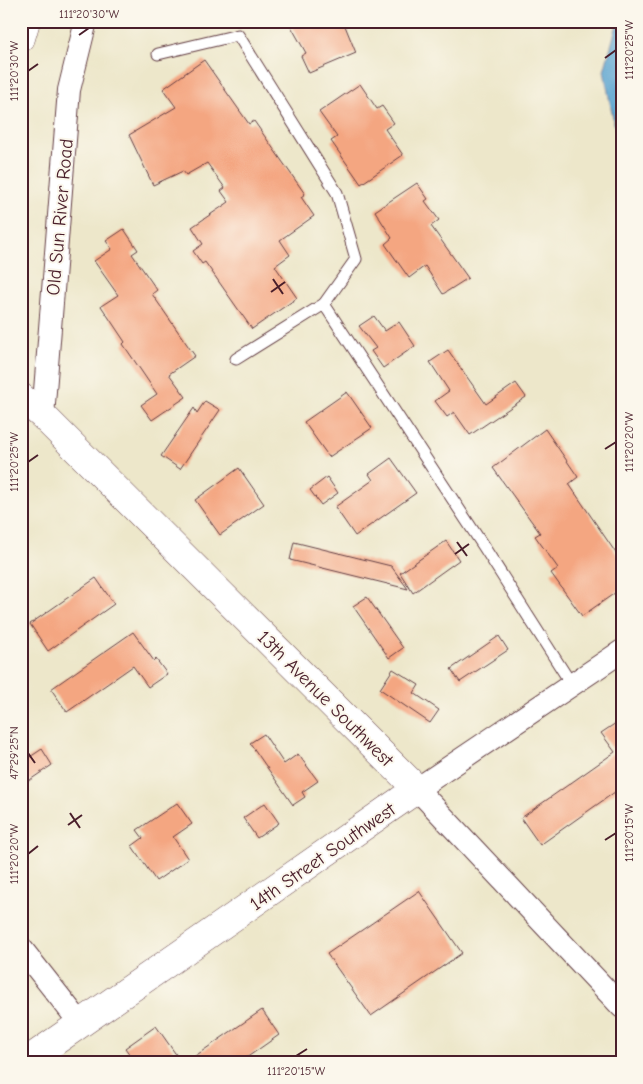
<svg xmlns="http://www.w3.org/2000/svg" width="643" height="1084" viewBox="0 0 643 1084" font-family="'Comic Neue',sans-serif">
<style>
.water{fill:#57a2cf;stroke:#50607d}
.building{fill:#f4a681}
.lines{fill:none;stroke-linecap:round;stroke-linejoin:round}
.service-casing{stroke:#623d43;stroke-width:13}
.minor-casing{stroke:#623d43;stroke-width:24}
.tertiary-casing{stroke:#623d43;stroke-width:29}
.service{stroke:#fff;stroke-width:11}
.minor{stroke:#fff;stroke-width:22}
.tertiary{stroke:#fff;stroke-width:28}
.ticks{fill:none;stroke:#4a1f2b;stroke-width:2}
.labels{text-anchor:middle;stroke-width:4;stroke-linejoin:round;paint-order:stroke}
.street-label{font-size:19px;fill:#4a1f2b;stroke:#fbf7ec}
.neatline{fill:none;stroke:#4a1f2b;stroke-width:2}
.ticks-label{font-size:12px;text-anchor:middle;fill:#4a1f2b}
</style>
<rect width="100%" height="100%" fill="#fbf7ec"/>
<filter id="ink" filterUnits="userSpaceOnUse"><feTurbulence type="fractalNoise" baseFrequency=".02" numOctaves="2"/><feDisplacementMap in="SourceGraphic" scale="10" xChannelSelector="R" yChannelSelector="G"/><feConvolveMatrix kernelMatrix="1 2 1 2 8 2 1 2 1" color-interpolation-filters="sRGB"/></filter>
<filter id="wash" filterUnits="userSpaceOnUse"><feTurbulence type="fractalNoise" baseFrequency=".0096" numOctaves="4" result="noise"/><feDisplacementMap in="SourceGraphic" scale="20" xChannelSelector="R" yChannelSelector="G"/><feGaussianBlur stdDeviation="1.12" result="paint"/><feColorMatrix in="noise" values="0 0 0 0 0 0 0 0 0 0 0 0 0 0 0 0 0 1.4 0 .05"/><feComposite in="paint" operator="in"/></filter>
<g filter="url(#wash)">
<rect width="100%" height="100%" fill="#ede7ca"/>
<path class="water" d="M618,21H622V165L604,71Z"/>
<g id="blocks">
<g class="building">
<path d="M288,21H343L356,53L309,73L301,56L306,53Z"/>
<path d="M204,60L249,124L254,121L305,194L301,197L314,216L280,240L290,255L275,266L297,298L252,329L205,262L202,264L193,251L203,244L192,227L229,202L221,191L225,188L207,163L186,175L183,171L153,185L129,135L176,107L163,89Z"/>
<path d="M360,84L377,109L382,106L394,123L385,129L403,155L361,184L331,141L337,137L319,112Z"/>
<path d="M417,183L428,199L425,201L439,220L431,226L468,278L443,294L425,266L409,278L385,244L392,238L375,211Z"/>
<path d="M124,229L138,250L132,254L157,290L152,294L195,356L169,374L186,397L152,420L141,405L157,394L123,344L125,342L101,306L118,295L94,261L112,249L106,241Z"/>
<path d="M374,316L385,331L399,322L415,346L383,368L371,351L376,348L359,326Z"/>
<path d="M448,350L486,404L516,383L526,397L470,435L454,412L447,417L435,401L449,391L430,362Z"/>
<path d="M347,392L372,428L329,457L304,422Z"/>
<path d="M205,401L220,410L180,469L161,456L194,408L197,413Z"/>
<path d="M545,429L578,477L569,484L622,562V588L582,616L551,573L558,568L535,536L540,533L493,468Z"/>
<path d="M391,458L416,493L355,536L335,507L373,480L369,474Z"/>
<path d="M239,468L264,504L220,535L195,500Z"/>
<path d="M327,477L338,493L321,505L310,490Z"/>
<path d="M446,541L459,560L413,593L400,573Z"/>
<path d="M294,542L391,566L408,589L290,560Z"/>
<path d="M96,578L114,604L48,651L30,624Z"/>
<path d="M367,597L403,648L389,658L353,606Z"/>
<path d="M133,632L154,661L156,659L167,674L148,687L133,666L67,712L51,689Z"/>
<path d="M499,636L508,650L460,682L451,669Z"/>
<path d="M393,669L419,685L414,693L439,710L430,723L380,689Z"/>
<path d="M622,719V787L540,845L521,818L615,752L601,733Z"/>
<path d="M264,734L284,764L298,754L318,781L302,792L305,797L293,805L250,743Z"/>
<path d="M42,749L52,765L21,786V763Z"/>
<path d="M177,803L192,824L173,837L188,859L156,881L132,846L143,838L137,830Z"/>
<path d="M265,803L279,823L257,838L243,818Z"/>
<path d="M419,891L462,953L371,1016L327,954Z"/>
<path d="M262,1010L279,1035L239,1063H185Z"/>
<path d="M156,1026L182,1063H136L125,1048Z"/>
</g>
</g>
</g>
<g filter="url(#ink)">
<use href="#blocks" fill-opacity="0" stroke="#623d43" stroke-width="1"/>
<g class="lines">
<g class="service-casing">
<g id="service">
<path d="M158,54L238,35L337,193L356,259L324,304L484,547L572,685"/>
<path d="M236,359L324,304"/>
</g>
</g>
<g class="minor-casing">
<g id="minor">
<path d="M43,416L69,90L86,21"/>
<path d="M622,651L417,789L622,1007"/>
<path d="M21,948L81,1024"/>
</g>
</g>
<g class="tertiary-casing">
<g id="tertiary">
<path d="M21,38L26,21"/>
<path d="M21,397L43,416L417,789L24,1063"/>
</g>
</g>
<use href="#service" class="service"/>
<use href="#minor" class="minor"/>
<use href="#tertiary" class="tertiary"/>
</g>
</g>
<path class="ticks" d="M79,35L89,28M605,58L616,50M28,71L38,64M273,279L283,294M271,292L285,282M605,449L616,442M28,462L38,455M457,542L467,556M455,554L469,544M28,753L35,763M70,813L80,828M68,825L82,815M605,840L616,833M28,854L38,846M296,1056L307,1049"/>
<g class="labels">
<g class="street-label">
<text transform="translate(59 217) rotate(-85)" y="7">Old Sun River Road</text>
<text transform="translate(326 698) rotate(45)" y="7">13th Avenue Southwest</text>
<text transform="translate(322 856) rotate(-35)" y="7">14th Street Southwest</text>
</g>
</g>
<rect width="643" height="1084" fill="none" stroke="#fbf7ec" stroke-width="55"/>
<rect x="28" y="28" width="588" height="1028" class="neatline"/>
<g class="ticks-label">
<text x="89" y="18">111°20'30"W</text>
<text transform="translate(629 50) rotate(-90)" y="4">111°20'25"W</text>
<text transform="translate(14 71) rotate(-90)" y="4">111°20'30"W</text>
<text transform="translate(629 442) rotate(-90)" y="4">111°20'20"W</text>
<text transform="translate(14 462) rotate(-90)" y="4">111°20'25"W</text>
<text transform="translate(14 753) rotate(-90)" y="4">47°29'25"N</text>
<text transform="translate(629 833) rotate(-90)" y="4">111°20'15"W</text>
<text transform="translate(14 854) rotate(-90)" y="4">111°20'20"W</text>
<text x="296" y="1075">111°20'15"W</text>
</g>
</svg>
